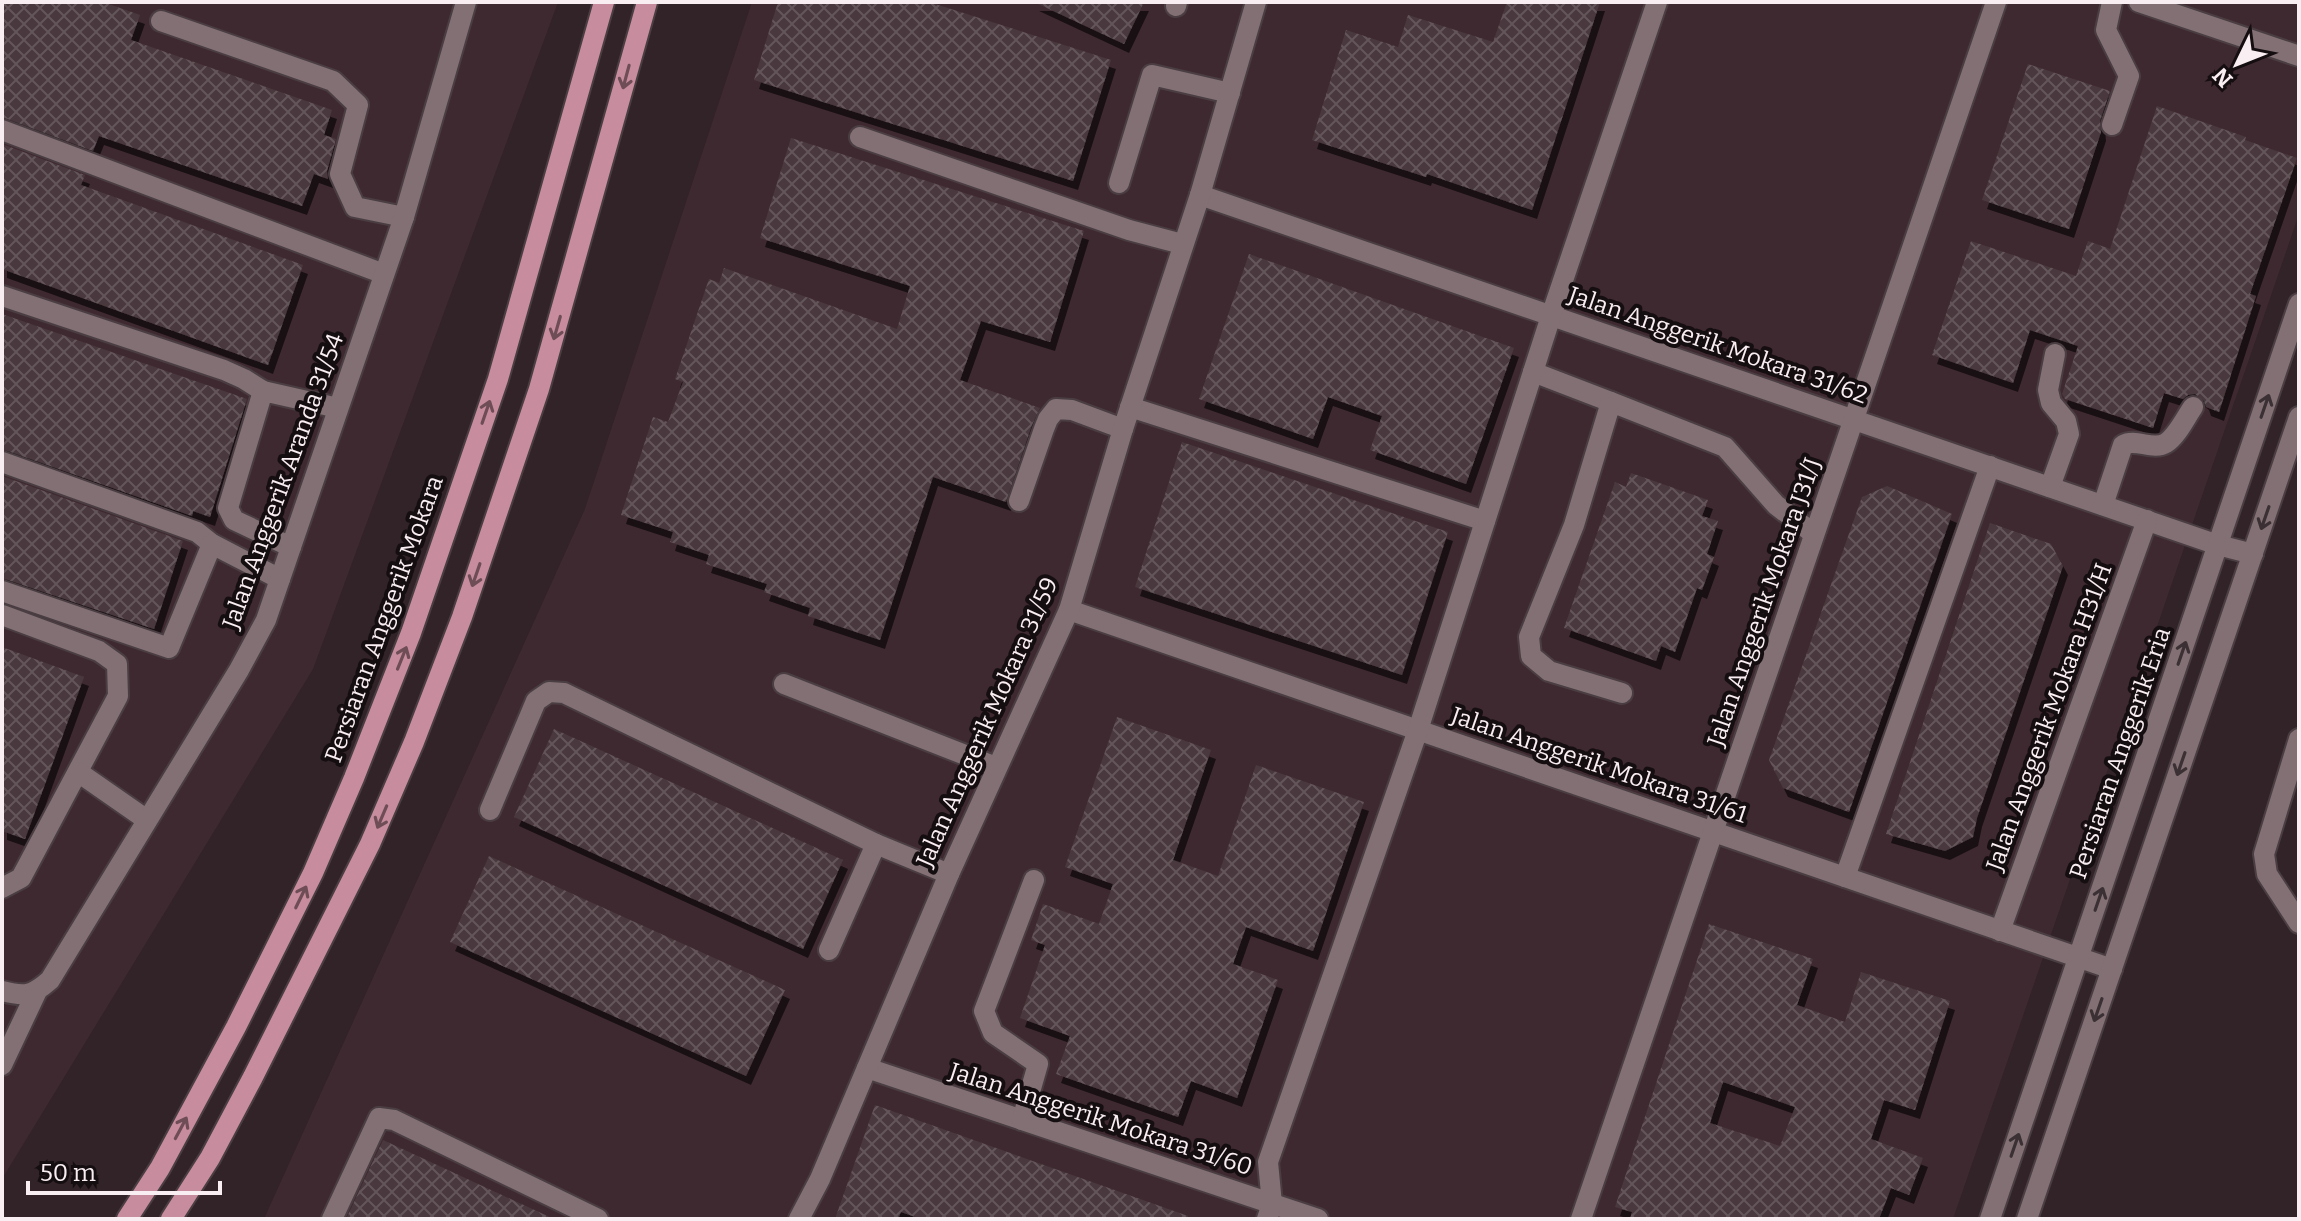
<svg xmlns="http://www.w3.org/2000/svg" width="2301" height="1221" viewBox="0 0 2301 1221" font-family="Bitter,serif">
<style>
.built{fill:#3f2930}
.building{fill:url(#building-cross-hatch);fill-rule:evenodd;filter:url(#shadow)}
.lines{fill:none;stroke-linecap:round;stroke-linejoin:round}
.minor-casing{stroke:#4a3e42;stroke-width:24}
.major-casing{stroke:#4a3e42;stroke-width:24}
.minor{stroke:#827075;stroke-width:20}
.major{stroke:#c78c9d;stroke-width:20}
.oneway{stroke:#6e4d56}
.oneway2{stroke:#3b3033}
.labels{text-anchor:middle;stroke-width:8;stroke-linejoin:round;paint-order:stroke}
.street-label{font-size:24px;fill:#f9eef1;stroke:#150e10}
</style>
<defs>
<pattern id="building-cross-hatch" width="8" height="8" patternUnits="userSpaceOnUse" patternTransform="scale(2)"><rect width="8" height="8" fill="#48383d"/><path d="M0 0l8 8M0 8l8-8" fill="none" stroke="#63555a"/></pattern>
<filter id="shadow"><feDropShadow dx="5" dy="9" stdDeviation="0" flood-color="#0009"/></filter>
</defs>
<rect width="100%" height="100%" fill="#312327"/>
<g class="built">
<path d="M2,2H558L313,669L2,1179Z"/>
<path d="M752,2H2299V214L1953,1219H264L585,509Z"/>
</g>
<g class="building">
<path d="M2,2H103L140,15L131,40L332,110L324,135L336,139L327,171L328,179L314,174L302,206L99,136L93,151L2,117Z"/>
<path d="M778,2H929L1111,60L1073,181L754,80Z"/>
<path d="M1034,2H1144L1124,44Z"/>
<path d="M1507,2H1600L1532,210L1427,174L1426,177L1312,140L1346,30L1398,47L1408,15L1493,42Z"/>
<path d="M2028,64L2110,91L2100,121L2101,132L2069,229L1982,200Z"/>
<path d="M2157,106L2246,137L2245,140L2297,158L2250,294L2256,296L2219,412L2206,407L2204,401L2195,394L2188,395L2183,399L2164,393L2153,428L2065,399L2062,394L2078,346L2030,330L2013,383L1932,355L1971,241L2076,276L2088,241L2110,249Z"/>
<path d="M791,138L1084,231L1050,342L981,321L960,380L1040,408L1032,425L1006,502L933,477L880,640L808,616L810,608L764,592L767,584L706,564L709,555L670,542L673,532L621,515L653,417L668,422L683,382L675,379L709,279L719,283L724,268L897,329L910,286L760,238Z"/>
<path d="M2,144L85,175L81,185L303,265L268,365L2,269Z"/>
<path d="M1249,254L1514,348L1466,484L1370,450L1382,416L1328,397L1313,439L1199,399Z"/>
<path d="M2,314L247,399L210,517L193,511L192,516L2,449Z"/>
<path d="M1182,442L1448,532L1402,675L1135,587Z"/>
<path d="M1631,473L1708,500L1702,516L1718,521L1707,554L1714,557L1702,590L1697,588L1675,652L1661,646L1656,661L1564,628L1615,482L1626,487Z"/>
<path d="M2,476L183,541L154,629L2,578Z"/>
<path d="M1887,486L1952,514L1849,812L1783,788L1769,760L1862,497Z"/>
<path d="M1990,523L2051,544L2063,566L1977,818L1973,837L1945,851L1886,834Z"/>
<path d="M2,647L84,677L25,839L2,831Z"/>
<path d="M1117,717L1211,750L1173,860L1218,876L1256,765L1364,802L1313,951L1246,927L1233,964L1278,980L1237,1098L1191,1081L1178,1117L1056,1074L1070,1036L1020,1018L1045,945L1031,940L1043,904L1099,924L1113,884L1065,867Z"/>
<path d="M554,729L843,860L803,949L514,817Z"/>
<path d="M489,856L785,990L746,1076L450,942Z"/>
<path d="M1709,924L1813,959L1797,1005L1845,1022L1861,972L1950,1001L1915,1110L1884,1100L1871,1139L1923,1158L1909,1195L1891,1188L1879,1219H1630L1632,1212L1615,1207ZM1723,1082L1795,1107L1780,1146L1710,1123Z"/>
<path d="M875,1105L1188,1216L1187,1219H921L901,1212L898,1219H835Z"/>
<path d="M383,1140L554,1219H346Z"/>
</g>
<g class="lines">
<g class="minor-casing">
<g id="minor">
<path d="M2112,2L2106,30L2129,76L2112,125"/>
<path d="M2139,2L2299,56"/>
<path d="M1176,6L1177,2"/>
<path d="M161,21L333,81L358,105L340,174L355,207L404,217"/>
<path d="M2,130L384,274"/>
<path d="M860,137L1129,230L1182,244"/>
<path d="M1119,183L1152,75L1230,93"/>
<path d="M1200,195L2218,545L2253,554"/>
<path d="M2,296L224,370L244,379L263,391"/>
<path d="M1533,372L1611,402"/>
<path d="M1130,407L1485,521"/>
<path d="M2,462L197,532L212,544L280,579"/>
<path d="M2050,487L2069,434L2066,421L2051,403L2048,390L2055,354"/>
<path d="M1019,501L1044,429L1048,419L1056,409L1072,410L1123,429"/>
<path d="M2103,505L2123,445C2136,438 2153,451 2166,443C2177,436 2186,417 2193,407"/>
<path d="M291,547L234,520L228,508L263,391L338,408"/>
<path d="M2,591L169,648L212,544"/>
<path d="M1069,610L2112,969"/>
<path d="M2,615L99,651L117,664L118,696L21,878L2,888"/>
<path d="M784,684L996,767"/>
<path d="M1622,693L1549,671L1531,656L1529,637L1574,525L1611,402L1725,447L1776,505L1814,534"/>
<path d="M2299,739L2264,854L2267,874L2299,923"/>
<path d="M78,772L147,820"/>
<path d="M490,810L536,701L549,692L564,693L876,844L829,950"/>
<path d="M876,844L949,874"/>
<path d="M1845,877L1990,466"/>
<path d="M2000,931L2147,520"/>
<path d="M2,991C25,997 32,996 50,980L239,670L266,620L404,217L466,2"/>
<path d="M2,1065L37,991"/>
<path d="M867,1068L1318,1219"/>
<path d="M1022,1120L1038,1064L993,1033L984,1011L1034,880"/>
<path d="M332,1219L379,1118L394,1120L598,1219"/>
<path d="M799,1219L820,1179L949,874L1069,610L1123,429L1200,195L1256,2"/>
<path d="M1267,1219L1272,1204L1268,1162L1418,730L1551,316L1657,2"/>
<path d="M1581,1219L1996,2"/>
<path d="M1990,1219L2299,304"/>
<path d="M2027,1219L2299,417"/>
</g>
</g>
<g class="major-casing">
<g id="major">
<path d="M127,1219L160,1168L236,1027L313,873L354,778L411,633L498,379L604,2"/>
<path d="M171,1219L210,1158L253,1077L370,844L414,742L462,617L539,389L647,2"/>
</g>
</g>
<use href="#minor" class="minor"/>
<use href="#major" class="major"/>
</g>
<defs><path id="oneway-shaft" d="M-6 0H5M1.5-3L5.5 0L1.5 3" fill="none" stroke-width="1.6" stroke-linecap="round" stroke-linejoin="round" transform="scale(2)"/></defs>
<g class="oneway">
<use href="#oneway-shaft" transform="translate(626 77) rotate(105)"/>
<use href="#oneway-shaft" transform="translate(557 328) rotate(106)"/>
<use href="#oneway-shaft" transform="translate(486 412) rotate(-71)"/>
<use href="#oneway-shaft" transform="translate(476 575) rotate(109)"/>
<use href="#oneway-shaft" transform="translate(402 658) rotate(-68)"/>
<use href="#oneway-shaft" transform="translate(382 817) rotate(113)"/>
<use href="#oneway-shaft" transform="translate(301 897) rotate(-64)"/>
<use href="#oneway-shaft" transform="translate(181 1128) rotate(-62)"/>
</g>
<g class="oneway2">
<use href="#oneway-shaft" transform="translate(2265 406) rotate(-71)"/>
<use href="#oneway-shaft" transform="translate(2265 518) rotate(109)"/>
<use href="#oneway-shaft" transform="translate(2182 653) rotate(-71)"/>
<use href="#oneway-shaft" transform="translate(2181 764) rotate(109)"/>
<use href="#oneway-shaft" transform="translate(2099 899) rotate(-71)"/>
<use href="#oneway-shaft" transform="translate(2098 1010) rotate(109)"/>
<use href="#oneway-shaft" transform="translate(2015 1145) rotate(-71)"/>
</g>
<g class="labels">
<g class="street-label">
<text transform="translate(1718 345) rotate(19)" y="8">Jalan Anggerik Mokara 31/62</text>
<text transform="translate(283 481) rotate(-70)" y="8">Jalan Anggerik Aranda 31/54</text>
<text transform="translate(1764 602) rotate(-71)" y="8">Jalan Anggerik Mokara J31/J</text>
<text transform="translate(384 619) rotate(-70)" y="8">Persiaran Anggerik Mokara</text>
<text transform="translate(2049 717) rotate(-70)" y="8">Jalan Anggerik Mokara H31/H</text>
<text transform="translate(987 722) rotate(-66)" y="8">Jalan Anggerik Mokara 31/59</text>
<text transform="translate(2120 753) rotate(-71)" y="8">Persiaran Anggerik Eria</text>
<text transform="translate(1599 765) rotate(19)" y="8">Jalan Anggerik Mokara 31/61</text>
<text transform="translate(1101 1119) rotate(18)" y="8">Jalan Anggerik Mokara 31/60</text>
</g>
</g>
<rect width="2301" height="1221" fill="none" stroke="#f9eef1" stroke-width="8"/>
<g transform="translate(2237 64) rotate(227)" stroke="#150e10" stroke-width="6" paint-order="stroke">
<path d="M0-6L14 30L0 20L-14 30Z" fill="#f9eef1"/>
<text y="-12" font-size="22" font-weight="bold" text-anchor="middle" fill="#f9eef1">N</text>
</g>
<path d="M28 1181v12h192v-12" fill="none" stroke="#f9eef1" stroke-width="4"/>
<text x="40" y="1181" font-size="24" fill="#f9eef1" stroke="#150e10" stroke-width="6" paint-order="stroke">50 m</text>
</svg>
